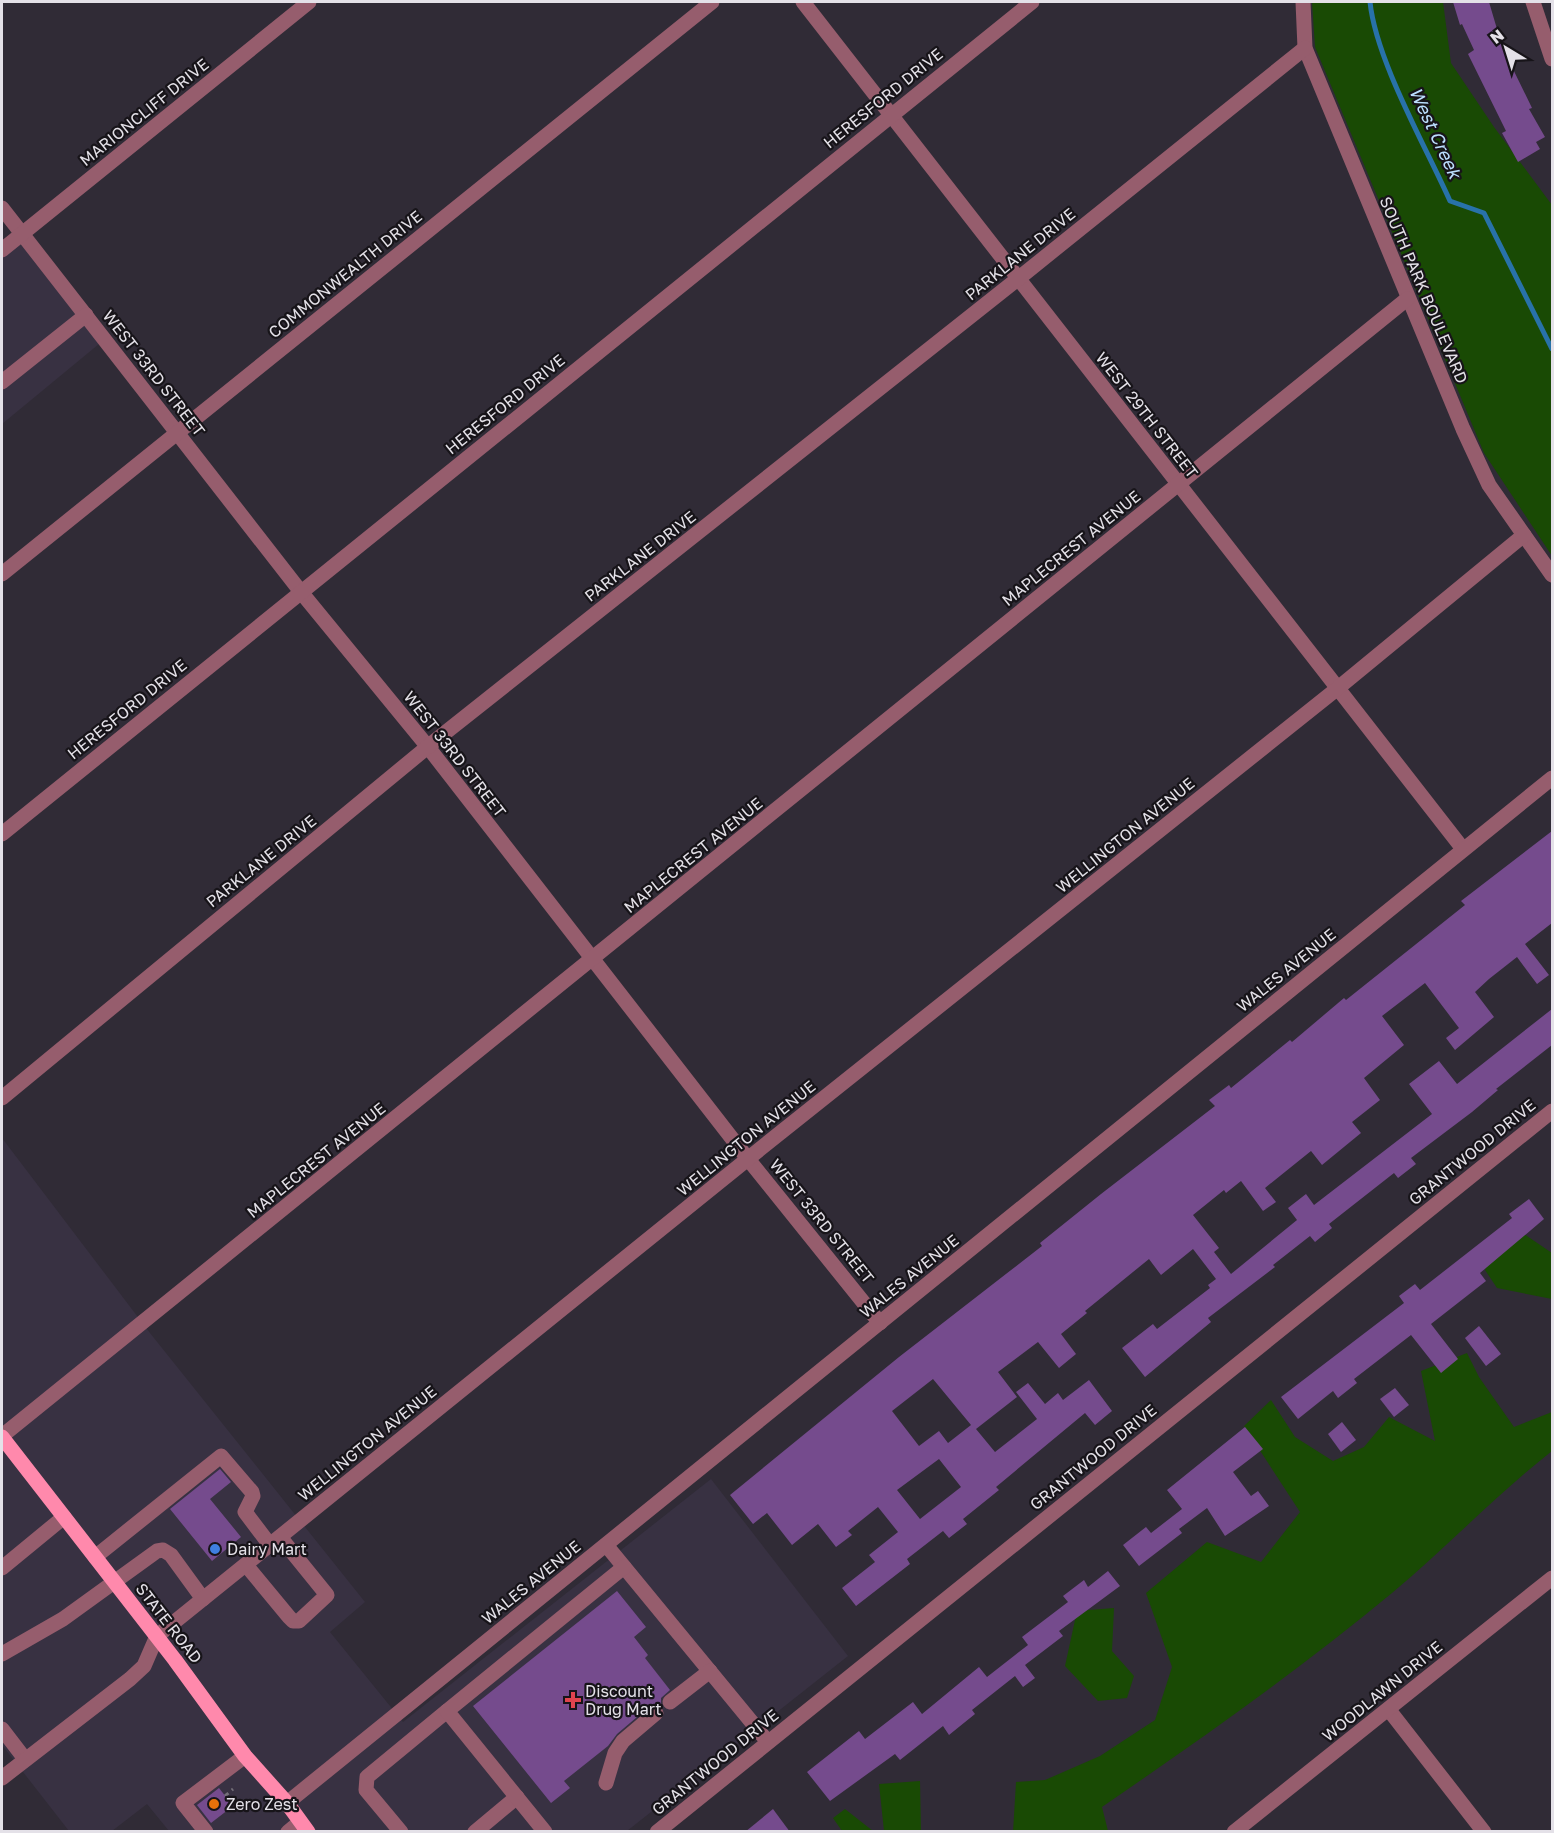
<svg xmlns="http://www.w3.org/2000/svg" width="1554" height="1833" viewBox="0 0 1554 1833" font-family="'Golos Text',sans-serif">
<style>
.commercial{fill:#383142}
.green{fill:#194a04}
.lines{fill:none;stroke-linecap:round;stroke-linejoin:round}
.stream{stroke:#2872a9;stroke-width:5}
.building{fill:#754b8d;fill-rule:evenodd}
.path{stroke:#746f79;stroke-width:3;stroke-dasharray:4.5 4.5;stroke-linecap:butt}
.minor{stroke:#965d6d;stroke-width:15}
.major{stroke:#ff89ac;stroke-width:15}
.shop-dot{fill:#3f7fe0;stroke:#171419;stroke-width:2}
.health-dot{fill:#e0444e;stroke:#171419;stroke-width:2}
.food-dot{fill:#e8710a;stroke:#171419;stroke-width:2}
.labels{text-anchor:middle;stroke-width:4.5;stroke-linejoin:round;paint-order:stroke}
.street-label{font-size:16px;fill:#e4e1e8;stroke:#171419}
.poi-label{font-size:16px;fill:#e4e1e8;stroke:#171419;text-anchor:start}
.water-label{font-size:18px;font-style:italic;fill:#bbdefd;stroke:#171419}
</style>
<rect width="100%" height="100%" fill="#302b36"/>
<g class="commercial">
<path d="M22,234L105,339L2,424V250Z"/>
<path d="M2,1138L150,1333L365,1602L330,1632L403,1722L711,1479L848,1656L627,1831H169L147,1804L112,1831H69L2,1745Z"/>
</g>
<g class="green">
<path d="M1312,2H1443L1451,63L1494,127L1552,205V556L1484,453L1315,47Z"/>
<path d="M1524,1234L1552,1253V1299L1497,1288L1485,1270L1498,1239Z"/>
<path d="M1467,1353L1479,1377L1514,1427L1552,1412V1451C1496,1495 1447,1547 1392,1593C1299,1670 1201,1739 1102,1807L1108,1831L1013,1832L1016,1782L1045,1780L1100,1756L1155,1720L1172,1667L1146,1593L1207,1542L1261,1562L1300,1512L1244,1426L1271,1400L1295,1437L1333,1461L1364,1447L1389,1417L1435,1441L1421,1371Z"/>
<path d="M1114,1608L1112,1651L1134,1676L1127,1698L1098,1701L1065,1666L1077,1611Z"/>
<path d="M920,1781L921,1831H884L879,1784Z"/>
<path d="M845,1809L873,1831H842L833,1818Z"/>
</g>
<g class="lines">
<path class="stream" d="M1370,2C1376,60 1425,145 1450,201L1484,213L1552,349"/>
</g>
<g class="building">
<path d="M1453,2H1489L1497,29L1514,64L1511,65L1532,108L1529,109L1545,137L1536,142L1540,149L1518,162L1502,133L1506,131L1468,54L1474,50L1462,24L1460,25Z"/>
<path d="M1552,831V923L1525,944L1549,975L1537,984L1517,957L1489,979L1475,992L1494,1017L1455,1050L1446,1038L1459,1028L1425,983L1382,1016L1404,1045L1364,1078L1380,1100L1352,1122L1361,1133L1322,1165L1311,1151L1265,1188L1276,1202L1263,1211L1241,1181L1226,1193L1224,1190L1193,1215L1219,1248L1214,1252L1231,1274L1297,1220L1288,1208L1306,1194L1314,1205L1432,1114L1409,1084L1439,1061L1457,1084L1552,1009V1045L1496,1089L1498,1090L1472,1112L1411,1158L1416,1164L1398,1178L1394,1173L1329,1224L1332,1228L1315,1242L1310,1236L1273,1265L1275,1267L1208,1318L1211,1322L1145,1377L1122,1348L1153,1324L1157,1329L1210,1288L1208,1285L1216,1279L1193,1249L1161,1275L1149,1259L1085,1311L1087,1313L1061,1334L1076,1354L1059,1368L1038,1342L998,1372L1017,1397L976,1429L995,1452L1037,1419L1016,1392L1028,1383L1045,1404L1058,1393L1063,1400L1089,1380L1112,1411L1095,1425L1085,1413L996,1487L999,1490L963,1519L967,1524L949,1538L943,1531L907,1559L910,1564L856,1606L842,1588L875,1562L869,1555L898,1532L878,1507L848,1531L852,1535L836,1547L818,1524L792,1545L767,1513L753,1524L730,1495L899,1357L1042,1246L1040,1243L1101,1194L1215,1106L1209,1100L1229,1085L1231,1088L1290,1040L1292,1042L1344,998L1346,1000L1465,905L1461,901ZM933,1379L971,1425L948,1443L939,1431L919,1446L892,1411ZM939,1459L961,1487L920,1519L897,1490Z"/>
<path d="M1529,1199L1544,1219L1480,1273L1486,1281L1431,1324L1458,1359L1441,1373L1411,1335L1354,1379L1357,1383L1338,1398L1333,1391L1298,1419L1281,1397L1404,1303L1399,1296L1415,1284L1420,1290L1512,1218L1509,1214Z"/>
<path d="M1479,1326L1501,1354L1486,1366L1465,1338Z"/>
<path d="M1395,1388L1409,1405L1394,1417L1380,1399Z"/>
<path d="M1342,1422L1356,1440L1341,1452L1328,1434Z"/>
<path d="M1245,1427L1263,1449L1233,1472L1251,1496L1258,1491L1269,1506L1225,1536L1207,1508L1179,1529L1182,1533L1139,1566L1123,1545L1146,1527L1151,1533L1182,1509L1167,1490Z"/>
<path d="M220,1469L231,1482L210,1499L241,1537L212,1561L170,1509Z"/>
<path d="M1108,1571L1120,1586L1059,1631L1063,1636L1025,1665L1035,1678L1023,1687L1015,1676L972,1710L975,1714L949,1735L943,1726L900,1760L895,1754L830,1801L807,1772L859,1731L865,1739L913,1702L922,1714L979,1667L987,1677L1028,1645L1022,1637L1068,1602L1063,1596L1084,1580L1088,1587Z"/>
<path d="M617,1591L646,1627L634,1637L648,1655L645,1658L670,1690L661,1698V1704L650,1706L617,1734L608,1746L564,1781L570,1788L551,1803L473,1706Z"/>
<path d="M219,1788L233,1806L211,1823L197,1805Z"/>
<path d="M773,1809L790,1832H745Z"/>
</g>
<g class="lines">
<path class="path" d="M225,1796L233,1789"/>
<g class="minor">
<path d="M803,2L1463,849"/>
<path d="M1303,2L1305,48L1463,429L1489,485L1552,575"/>
<path d="M1533,2L1552,59"/>
<path d="M2,208L301,592L428,747L748,1159L880,1323"/>
<path d="M2,250L309,2"/>
<path d="M2,382L86,315"/>
<path d="M2,574L712,2"/>
<path d="M2,834L1032,2"/>
<path d="M2,1098L436,740L1019,278L1305,48"/>
<path d="M2,1436L1407,299"/>
<path d="M606,1545L768,1742"/>
<path d="M95,1557L221,1456L252,1492L253,1496L245,1512L270,1545"/>
<path d="M246,1565L289,1617L293,1621H299L327,1595L280,1537"/>
<path d="M2,1568L64,1517"/>
<path d="M2,1654L63,1619L157,1551L163,1550L171,1555L203,1599"/>
<path d="M670,1702L710,1671"/>
<path d="M1389,1710L1484,1832"/>
<path d="M2,1729L25,1759"/>
<path d="M2,1778L130,1679L144,1666L157,1636L760,1149L1338,688L1524,535"/>
<path d="M606,1783L615,1753L623,1741L656,1713"/>
<path d="M287,1803L1552,778"/>
<path d="M206,1832L183,1803L245,1756"/>
<path d="M288,1832L300,1822"/>
<path d="M401,1832L366,1790L367,1777L447,1711"/>
<path d="M475,1832L517,1797"/>
<path d="M545,1832L447,1711L624,1567"/>
<path d="M657,1832L1552,1111"/>
<path d="M1234,1832L1552,1578"/>
</g>
<path class="major" d="M2,1437L175,1660L245,1756L287,1803L308,1832"/>
</g>
<circle class="shop-dot" cx="215" cy="1549" r="6"/>
<path class="health-dot" d="M570 1691h6v6h6v6h-6v6h-6v-6h-6v-6h6z"/>
<circle class="food-dot" cx="214" cy="1804" r="6"/>
<g class="labels">
<g class="street-label">
<text transform="translate(883 98) rotate(-39)" y="6">HERESFORD DRIVE</text>
<text transform="translate(144 112) rotate(-39)" y="6">MARIONCLIFF DRIVE</text>
<text transform="translate(1020 254) rotate(-39)" y="6">PARKLANE DRIVE</text>
<text transform="translate(345 274) rotate(-39)" y="6">COMMONWEALTH DRIVE</text>
<text transform="translate(1424 290) rotate(67)" y="6">SOUTH PARK BOULEVARD</text>
<text transform="translate(154 373) rotate(52)" y="6">WEST 33RD STREET</text>
<text transform="translate(505 404) rotate(-39)" y="6">HERESFORD DRIVE</text>
<text transform="translate(1147 415) rotate(52)" y="6">WEST 29TH STREET</text>
<text transform="translate(1071 548) rotate(-39)" y="6">MAPLECREST AVENUE</text>
<text transform="translate(640 556) rotate(-38)" y="6">PARKLANE DRIVE</text>
<text transform="translate(127 709) rotate(-39)" y="6">HERESFORD DRIVE</text>
<text transform="translate(455 754) rotate(52)" y="6">WEST 33RD STREET</text>
<text transform="translate(1125 835) rotate(-39)" y="6">WELLINGTON AVENUE</text>
<text transform="translate(693 855) rotate(-39)" y="6">MAPLECREST AVENUE</text>
<text transform="translate(261 861) rotate(-39)" y="6">PARKLANE DRIVE</text>
<text transform="translate(1286 970) rotate(-39)" y="6">WALES AVENUE</text>
<text transform="translate(746 1138) rotate(-39)" y="6">WELLINGTON AVENUE</text>
<text transform="translate(1472 1152) rotate(-39)" y="6">GRANTWOOD DRIVE</text>
<text transform="translate(316 1160) rotate(-39)" y="6">MAPLECREST AVENUE</text>
<text transform="translate(822 1221) rotate(51)" y="6">WEST 33RD STREET</text>
<text transform="translate(909 1276) rotate(-39)" y="6">WALES AVENUE</text>
<text transform="translate(367 1443) rotate(-39)" y="6">WELLINGTON AVENUE</text>
<text transform="translate(1093 1457) rotate(-39)" y="6">GRANTWOOD DRIVE</text>
<text transform="translate(531 1582) rotate(-39)" y="6">WALES AVENUE</text>
<text transform="translate(169 1623) rotate(52)" y="6">STATE ROAD</text>
<text transform="translate(1382 1691) rotate(-39)" y="6">WOODLAWN DRIVE</text>
<text transform="translate(715 1762) rotate(-39)" y="6">GRANTWOOD DRIVE</text>
</g>
<g class="poi-label">
<text x="227" y="1555">Dairy Mart</text>
<text x="585" y="1697">Discount<tspan x="585" dy="18">Drug Mart</tspan></text>
<text x="226" y="1810">Zero Zest</text>
</g>
<g class="water-label">
<text transform="translate(1435 133) rotate(65)" y="6">West Creek</text>
</g>
</g>
<rect width="1554" height="1833" fill="none" stroke="#e4e1e8" stroke-width="6"/>
<g transform="translate(1506 48) rotate(322)" stroke="#171419" stroke-width="4.5" paint-order="stroke">
<path d="M0-4.5L10 22L0 15L-10 22Z" fill="#e4e1e8"/>
<text y="-9" font-size="16" font-weight="bold" text-anchor="middle" fill="#e4e1e8">N</text>
</g>
</svg>
